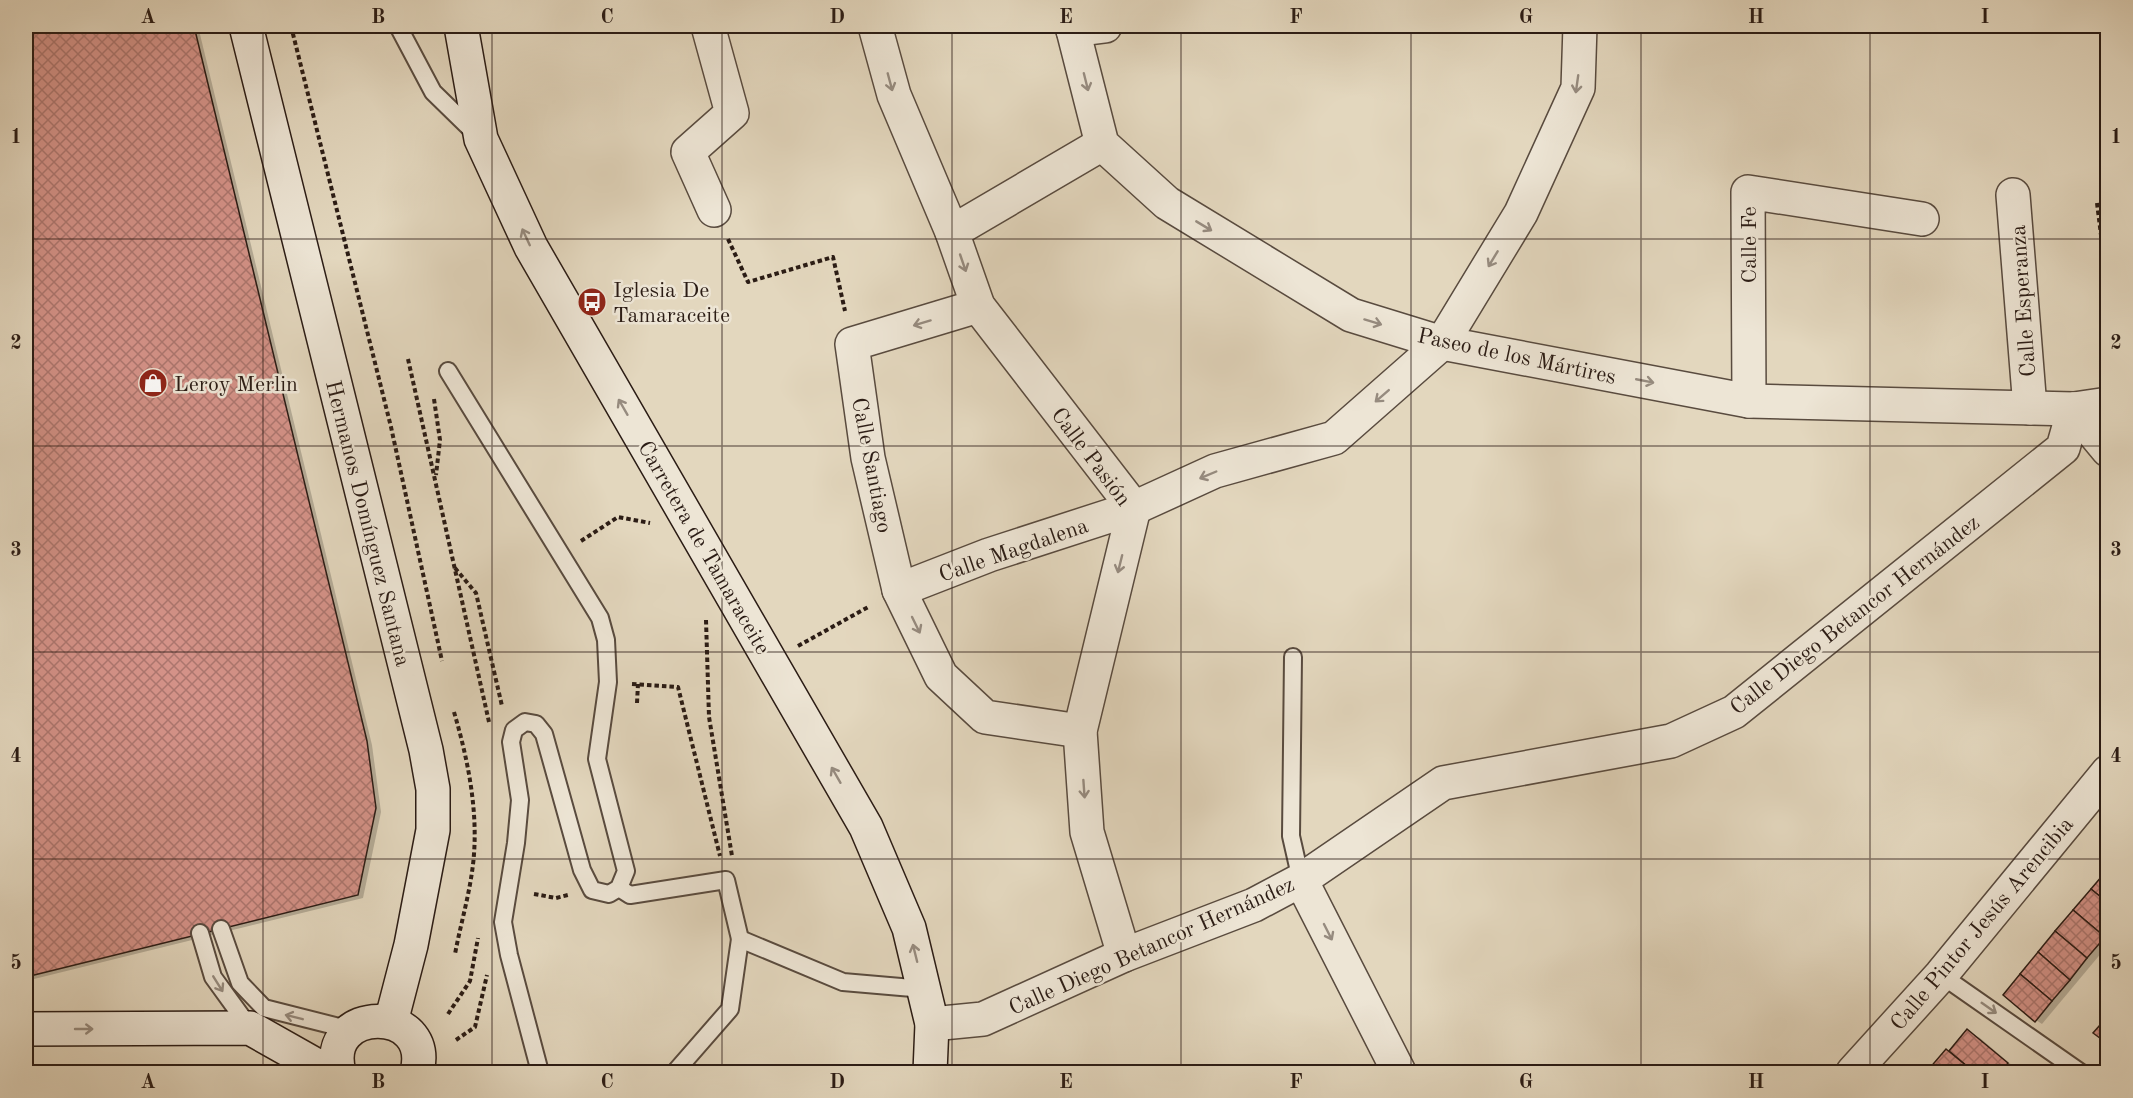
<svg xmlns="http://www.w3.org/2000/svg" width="2133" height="1098" viewBox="0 0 2133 1098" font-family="'Old Standard TT',serif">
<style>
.shadow{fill:#0003}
.building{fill:url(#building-cross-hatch);stroke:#2b1c15;stroke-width:1.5}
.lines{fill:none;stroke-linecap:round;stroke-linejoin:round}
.lane-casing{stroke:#594b3f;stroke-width:20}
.street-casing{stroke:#594b3f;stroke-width:36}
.secondary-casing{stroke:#2b1c15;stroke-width:36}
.path{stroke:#2b1c15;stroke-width:4;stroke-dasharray:4.5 3;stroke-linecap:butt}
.lane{stroke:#ede5d5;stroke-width:16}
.street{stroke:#ede5d5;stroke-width:33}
.secondary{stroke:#ede5d5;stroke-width:33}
.oneway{stroke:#968b7f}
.grid{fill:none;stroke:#2b1c15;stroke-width:1.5;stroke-opacity:0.55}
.labels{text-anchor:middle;stroke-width:5;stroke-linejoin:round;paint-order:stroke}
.street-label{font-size:22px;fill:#2b1c15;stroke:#ede5d5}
.poi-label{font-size:22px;fill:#2b1c15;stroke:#ede5d5;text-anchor:start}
.neatline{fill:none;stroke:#2b1c15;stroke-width:2}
.grid-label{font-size:20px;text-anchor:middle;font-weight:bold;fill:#2b1c15}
</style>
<defs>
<pattern id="building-cross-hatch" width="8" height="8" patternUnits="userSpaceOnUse" patternTransform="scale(1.5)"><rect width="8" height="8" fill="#d49288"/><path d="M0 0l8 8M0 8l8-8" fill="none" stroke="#ac766e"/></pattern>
</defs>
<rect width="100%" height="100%" fill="#e3d7be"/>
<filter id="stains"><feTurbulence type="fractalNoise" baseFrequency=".00333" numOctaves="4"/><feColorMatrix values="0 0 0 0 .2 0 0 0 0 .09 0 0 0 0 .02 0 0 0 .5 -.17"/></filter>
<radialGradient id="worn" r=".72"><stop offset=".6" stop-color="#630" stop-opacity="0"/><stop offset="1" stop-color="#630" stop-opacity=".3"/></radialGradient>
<g class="shadow">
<path d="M26,26H198L372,745L381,812L363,898L30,980L26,977Z"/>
<path d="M2108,872V945L2042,1024L2036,1020Z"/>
<path d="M1967,1031L1980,1038L2020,1072H1928L1946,1051L1949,1053Z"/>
</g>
<g class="building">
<path d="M26,26H194L367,741L376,808L358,895L26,977Z"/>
<path d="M2108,869V903L2091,889Z"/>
<path d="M2091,889L2108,903V935L2105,937L2073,910Z"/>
<path d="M2073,910L2105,937L2087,958L2055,931Z"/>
<path d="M2055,931L2087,958L2070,980L2038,952Z"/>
<path d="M2038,952L2070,980L2052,1001L2020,974Z"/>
<path d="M2020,974L2052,1001L2035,1022L2003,995Z"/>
<path d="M2108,1016V1044L2093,1033Z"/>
<path d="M1967,1029L2008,1063L2001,1072H1974L1949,1051Z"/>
<path d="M1946,1049L1974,1072H1931L1928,1070Z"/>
</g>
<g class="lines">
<g class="lane-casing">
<g id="lane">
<path d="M398,26L433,92L476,134"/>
<path d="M448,371L600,618L606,640L608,682L597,759L626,871L619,888L609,894L592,890L582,870L544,734L536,724L525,722L514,730L511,742L520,800L516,843L503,922L509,955L540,1072"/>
<path d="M1293,657L1291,836L1301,880"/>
<path d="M619,888L630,895L726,880L740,939"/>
<path d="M221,929L240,983L264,1008L351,1030"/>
<path d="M200,933L213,977L250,1028"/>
<path d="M1941,975L2080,1072"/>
<path d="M675,1072L730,1009L740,939L843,982L924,989"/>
</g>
</g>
<g class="street-casing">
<g id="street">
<path d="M708,26L732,113L688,152L714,210"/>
<path d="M875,26L894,95L952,232L978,306L1134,508L1080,731L1087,832L1124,955"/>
<path d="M1072,26L1102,144L1167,203L1351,315L1442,343L1749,401L2074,409L2108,404"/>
<path d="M1073,30L1105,26"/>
<path d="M2013,195L2030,408"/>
<path d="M952,232L1102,144"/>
<path d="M978,306L852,344L868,458L899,590L941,676L985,717L1080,731"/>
<path d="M1749,401L1748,192L1922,219"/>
<path d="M2074,409L2108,450"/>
<path d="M899,590L989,555L1134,508L1215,471L1334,438L1442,343L1521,213L1578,88L1580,26"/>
<path d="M1301,880L1399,1072"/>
<path d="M932,1024L983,1019L1124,955L1254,905L1301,880L1443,783L1671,741L1734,712L2063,448L2074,409"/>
<path d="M1853,1072L1941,975L2108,772"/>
</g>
</g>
<g class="secondary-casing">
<g id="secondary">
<path d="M246,26L426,750L433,789V830L411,945L391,1022"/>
<path d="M461,26L481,139L531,247L866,827L909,928L932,1024L930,1072"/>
<path d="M26,1029L250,1028L328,1072"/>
<path d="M339,1072C321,1005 434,1004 417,1072"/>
</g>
</g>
<g class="path">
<path d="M291,26L391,427L442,661"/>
<path d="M2097,203L2108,291"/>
<path d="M728,239L748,282L833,257L845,311"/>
<path d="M408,359L489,722"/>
<path d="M434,399L440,440L436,475"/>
<path d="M581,541L618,517L650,523"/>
<path d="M455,568L476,593L502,706"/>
<path d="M706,620L709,717L732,856"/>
<path d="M798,646L870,606"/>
<path d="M632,684L678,687L720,856"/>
<path d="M637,703L638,684"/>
<path d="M454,712C469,763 480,819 472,872C468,900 460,927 455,954"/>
<path d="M534,894L556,898L568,895"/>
<path d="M448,1014L470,981L478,938"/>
<path d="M456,1040L475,1027L487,975"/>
<path d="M26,1071L225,1066L250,1072"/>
</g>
<use href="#lane" class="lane"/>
<use href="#street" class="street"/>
<use href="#secondary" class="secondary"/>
</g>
<defs><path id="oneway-shaft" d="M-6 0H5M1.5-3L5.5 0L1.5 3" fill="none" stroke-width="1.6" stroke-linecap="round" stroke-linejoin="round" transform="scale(1.5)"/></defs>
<g class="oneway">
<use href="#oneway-shaft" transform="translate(890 82) rotate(75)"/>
<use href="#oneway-shaft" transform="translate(1086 82) rotate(76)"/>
<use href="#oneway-shaft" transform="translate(1577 84) rotate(98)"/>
<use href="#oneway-shaft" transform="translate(1204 226) rotate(31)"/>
<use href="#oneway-shaft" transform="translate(526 237) rotate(-115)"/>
<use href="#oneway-shaft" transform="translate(1493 259) rotate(121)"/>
<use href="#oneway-shaft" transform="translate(963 263) rotate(71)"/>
<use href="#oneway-shaft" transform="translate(1373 322) rotate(17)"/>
<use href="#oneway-shaft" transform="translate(922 323) rotate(163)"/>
<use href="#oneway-shaft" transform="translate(1645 381) rotate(11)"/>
<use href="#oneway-shaft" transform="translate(1382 396) rotate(139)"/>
<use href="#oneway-shaft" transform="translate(623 407) rotate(-120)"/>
<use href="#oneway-shaft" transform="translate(1208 475) rotate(157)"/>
<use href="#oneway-shaft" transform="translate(1120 564) rotate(104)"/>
<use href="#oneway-shaft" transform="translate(916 625) rotate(64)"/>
<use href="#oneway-shaft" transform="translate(836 775) rotate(-120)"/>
<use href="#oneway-shaft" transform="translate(1084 789) rotate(86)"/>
<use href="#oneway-shaft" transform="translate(1328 932) rotate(63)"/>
<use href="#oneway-shaft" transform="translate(915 953) rotate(-104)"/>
<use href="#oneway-shaft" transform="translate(218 984) rotate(58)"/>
<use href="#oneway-shaft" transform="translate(1989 1008) rotate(35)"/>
<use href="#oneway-shaft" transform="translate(294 1017) rotate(-166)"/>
<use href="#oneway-shaft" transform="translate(84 1029)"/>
</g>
<path class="grid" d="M263,26V1072M492,26V1072M722,26V1072M952,26V1072M1181,26V1072M1411,26V1072M1641,26V1072M1870,26V1072M26,239H2108M26,446H2108M26,652H2108M26,859H2108"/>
<defs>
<g id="bus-disc" transform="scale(1.5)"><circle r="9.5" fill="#8f2418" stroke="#ede5d5"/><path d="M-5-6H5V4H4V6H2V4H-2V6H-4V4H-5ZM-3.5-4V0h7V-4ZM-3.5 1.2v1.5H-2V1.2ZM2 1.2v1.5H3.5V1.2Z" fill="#fff"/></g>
<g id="shop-disc" transform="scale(1.5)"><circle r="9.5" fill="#8f2418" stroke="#ede5d5"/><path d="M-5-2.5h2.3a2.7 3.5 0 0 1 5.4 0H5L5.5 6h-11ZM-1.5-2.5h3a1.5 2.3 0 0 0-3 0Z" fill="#fff"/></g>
</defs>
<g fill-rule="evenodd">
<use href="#bus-disc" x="592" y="302"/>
<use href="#shop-disc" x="153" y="383"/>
</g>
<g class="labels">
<g class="street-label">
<text transform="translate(1748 245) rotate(-90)" y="8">Calle Fe</text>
<text transform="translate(2022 301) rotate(-94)" y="8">Calle Esperanza</text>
<text transform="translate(1517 355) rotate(12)" y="8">Paseo de los Mártires</text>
<text transform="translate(1092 456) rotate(53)" y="8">Calle Pasión</text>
<text transform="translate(873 465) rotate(79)" y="8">Calle Santiago</text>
<text transform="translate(369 523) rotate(76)" y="8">Hermanos Domínguez Santana</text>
<text transform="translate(705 547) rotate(60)" y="8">Carretera de Tamaraceite</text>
<text transform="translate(1013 549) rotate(-19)" y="8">Calle Magdalena</text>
<text transform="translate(1854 614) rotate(-38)" y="8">Calle Diego Betancor Hernández</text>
<text transform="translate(1981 923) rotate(-50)" y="8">Calle Pintor Jesús Arencibia</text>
<text transform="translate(1151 945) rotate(-24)" y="8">Calle Diego Betancor Hernández</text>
</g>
<g class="poi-label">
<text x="613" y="297">Iglesia De<tspan x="613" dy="25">Tamaraceite</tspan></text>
<text x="174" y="391">Leroy Merlin</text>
</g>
</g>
<rect width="2133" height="1098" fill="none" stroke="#e3d7be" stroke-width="66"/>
<rect x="33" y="33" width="2067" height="1032" class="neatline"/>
<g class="grid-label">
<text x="148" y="23">A</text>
<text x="378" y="23">B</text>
<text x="607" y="23">C</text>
<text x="837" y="23">D</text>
<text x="1066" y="23">E</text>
<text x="1296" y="23">F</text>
<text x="1526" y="23">G</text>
<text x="1756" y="23">H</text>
<text x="1985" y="23">I</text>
<text x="16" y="143">1</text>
<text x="2116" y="143">1</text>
<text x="16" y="349">2</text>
<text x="2116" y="349">2</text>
<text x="16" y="556">3</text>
<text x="2116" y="556">3</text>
<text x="16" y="762">4</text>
<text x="2116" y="762">4</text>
<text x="16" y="969">5</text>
<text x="2116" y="969">5</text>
<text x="148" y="1088">A</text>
<text x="378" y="1088">B</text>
<text x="607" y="1088">C</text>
<text x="837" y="1088">D</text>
<text x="1066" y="1088">E</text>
<text x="1296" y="1088">F</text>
<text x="1526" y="1088">G</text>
<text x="1756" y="1088">H</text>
<text x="1985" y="1088">I</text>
</g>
<rect width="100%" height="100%" filter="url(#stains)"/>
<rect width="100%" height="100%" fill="url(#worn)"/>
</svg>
